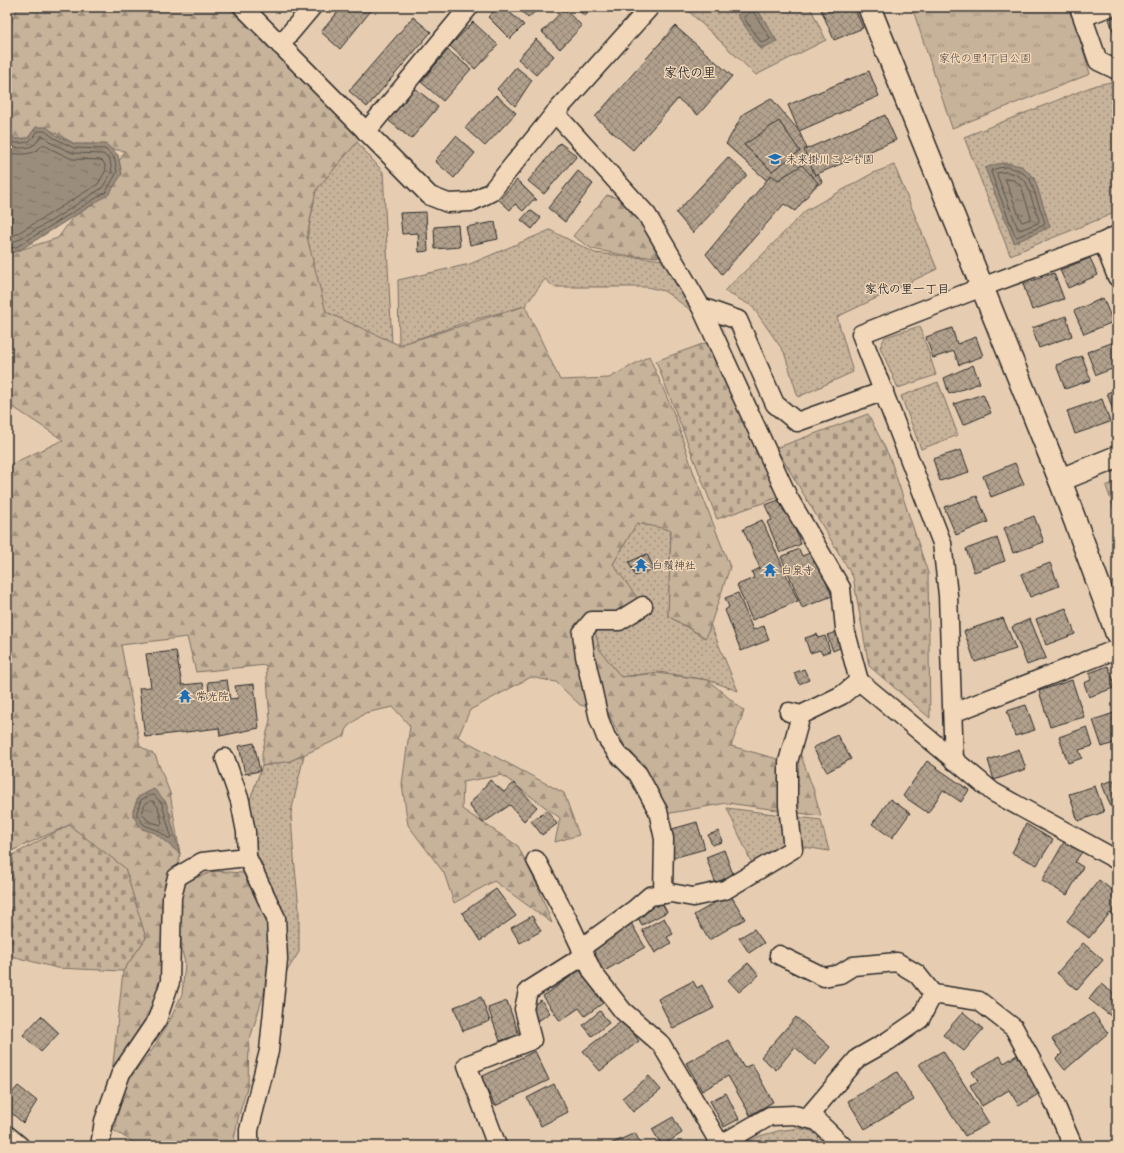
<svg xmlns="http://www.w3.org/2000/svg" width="1124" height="1153" viewBox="0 0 1124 1153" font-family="Delius,'Klee One',sans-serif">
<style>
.grass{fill:url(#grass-dots);stroke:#796e62}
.forest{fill:url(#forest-firs);stroke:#796e62}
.cemetery{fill:url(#cemetery-stones);stroke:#796e62}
.park{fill:url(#park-tufts);stroke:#796e62}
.water{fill:url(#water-ripples);stroke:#6e665b}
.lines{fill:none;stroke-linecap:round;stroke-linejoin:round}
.shore{stroke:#58524b;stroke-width:1}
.building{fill:url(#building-cross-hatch);stroke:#2b2b2b}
.street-casing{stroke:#2b2b2b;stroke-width:21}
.secondary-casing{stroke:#2b2b2b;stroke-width:25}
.street{stroke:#f2d7b9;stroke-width:18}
.secondary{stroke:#f2d7b9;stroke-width:22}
.labels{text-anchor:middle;stroke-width:3;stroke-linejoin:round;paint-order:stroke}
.park-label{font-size:11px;fill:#4a4641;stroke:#f2d7b9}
.poi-label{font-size:11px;fill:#2b2b2b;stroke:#f2d7b9;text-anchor:start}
.neighbourhood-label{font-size:12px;font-weight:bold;fill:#2b2b2b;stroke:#f2d7b9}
.quarter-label{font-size:13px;font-weight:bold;fill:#2b2b2b;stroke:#f2d7b9}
</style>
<defs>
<pattern id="grass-dots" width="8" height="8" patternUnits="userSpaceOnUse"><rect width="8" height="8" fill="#c7b29a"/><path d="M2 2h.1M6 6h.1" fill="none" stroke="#a2917e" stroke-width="1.8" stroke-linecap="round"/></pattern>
<pattern id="forest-firs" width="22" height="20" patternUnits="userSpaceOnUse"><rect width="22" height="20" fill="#c7b29a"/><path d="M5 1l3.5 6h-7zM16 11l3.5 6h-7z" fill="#a2917e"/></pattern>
<pattern id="cemetery-stones" width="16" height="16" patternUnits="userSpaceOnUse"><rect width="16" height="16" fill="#c7b29a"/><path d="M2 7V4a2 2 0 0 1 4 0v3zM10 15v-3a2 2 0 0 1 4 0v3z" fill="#a2917e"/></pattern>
<pattern id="park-tufts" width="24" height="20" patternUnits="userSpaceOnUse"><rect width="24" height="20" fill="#c7b29a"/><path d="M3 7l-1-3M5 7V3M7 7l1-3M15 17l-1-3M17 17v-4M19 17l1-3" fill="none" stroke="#a2917e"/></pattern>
<pattern id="water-ripples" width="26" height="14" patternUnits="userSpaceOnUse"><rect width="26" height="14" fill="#9b8d7b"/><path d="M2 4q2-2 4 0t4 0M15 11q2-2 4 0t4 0" fill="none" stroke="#7f7365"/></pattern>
<pattern id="building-cross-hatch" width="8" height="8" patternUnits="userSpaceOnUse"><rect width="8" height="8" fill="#b1a08c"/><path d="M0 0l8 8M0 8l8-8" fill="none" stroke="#908373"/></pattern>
</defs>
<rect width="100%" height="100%" fill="#e6cdb1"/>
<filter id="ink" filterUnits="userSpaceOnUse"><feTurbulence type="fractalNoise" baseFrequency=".025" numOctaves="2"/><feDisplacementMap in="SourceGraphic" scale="8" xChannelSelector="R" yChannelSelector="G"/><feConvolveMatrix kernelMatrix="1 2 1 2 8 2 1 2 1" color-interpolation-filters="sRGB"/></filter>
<g filter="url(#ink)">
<g class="grass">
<path d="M684,7H810L826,40L756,75Z"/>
<path d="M1117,81V212L1010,255L964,137L1096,85Z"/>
<path d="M357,142L383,172L392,343L326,312L305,249L316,190Z"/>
<path d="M894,165L937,269L837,317L853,372L798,397L784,352L752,306L724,291L761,256L805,211L873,173Z"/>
<path d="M550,230L595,253L664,260L695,313L664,291L647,287H554L545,279L525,306L473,320L399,345L398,280L470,264Z"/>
<path d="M920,326L936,375L898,388L880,347L885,337Z"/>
<path d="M938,382L958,435L921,449L901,396Z"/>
<path d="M1117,481V517L1106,486Z"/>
<path d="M637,522L671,530L668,616L705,638L710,624L738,691L708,680L659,672L621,677L600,651L592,621L613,564Z"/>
<path d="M304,755L291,813L293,847L299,909V952L287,971L284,926L252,867L247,808L262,766L290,761Z"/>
<path d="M727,808L821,820L829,851L792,845L753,866Z"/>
<path d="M799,1128L819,1133L830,1146H739L760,1136L778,1131Z"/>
</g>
<g class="forest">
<path d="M18,7H228L277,53L366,132L316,190L307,237L326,312L399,345L525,306L560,380L609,378L649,356L675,416L694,474L730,567L706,638L668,616L671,530L637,523L613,564L643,606L592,621L600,650L621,677L657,673L708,680L744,711L731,746L788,762L798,748L813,788L821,816L727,803L665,814L662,798L648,792L607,711L580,705L556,682L531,677L470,710L458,737L564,793L579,835L555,842L560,818L502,775L463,782L462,809L518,846L538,887L552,923L494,881L454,903L444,873L408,825L402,784L410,726L393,707L365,713L347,727L345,736L290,761L262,766V753L270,720L266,665L196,672L187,637L121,645L140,746L155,755L170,793L180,854L171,920L164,993L111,1082L123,971L146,938L69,825L7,853V466L63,440L13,407L7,409V254L58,238L73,217L94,204L125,151L75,144L52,131L36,127L28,138L15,139L7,132V31Z"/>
<path d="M607,195L621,199L628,206L649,234L658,257L629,256L592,249L573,236Z"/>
<path d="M214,871L243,873L265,914L270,945L264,993L249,1042L248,1084L238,1119L233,1146H140L113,1130L128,1080L152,1050L170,1020L182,994L185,963L182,951L178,907L182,889L188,881Z"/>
</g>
<g class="cemetery">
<path d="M708,342L780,497L717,519L656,361Z"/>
<path d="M868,414L890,458L928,573L930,718L869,666L853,577L776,448Z"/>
<path d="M69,825L125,868L146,938L123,971L57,968L7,955V858Z"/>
</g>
<path class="park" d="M912,7H1071L1090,74L952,128Z"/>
<g class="water">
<path d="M752,7H756L777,41L761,49L737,15Z"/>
<path d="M36,127H47L56,135L75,144H106L118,155L122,174L109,194L20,250L7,254V132L15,139L28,138Z"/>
<path d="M1007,163L1021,166L1034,177L1050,227L1014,243L985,168L997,164Z"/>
<path d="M154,789L166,802L180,854L155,833L142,829L133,816V811L138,797Z"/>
</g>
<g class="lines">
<g class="shore">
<path d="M752,12L754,13L770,38L769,40L763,43L761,42L744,18L745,16Z"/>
<path d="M7,138L14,143C29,143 29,143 38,131H45L54,138L74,148L105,149L114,157L117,172L106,192L18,246L7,250"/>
<path d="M7,144C13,149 25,149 32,146C36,144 38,140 41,136H44L51,143L73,153L103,154L110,160L112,172L102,188L51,221L16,241L7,244"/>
<path d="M7,152C15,155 29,155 36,151C39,149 41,146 44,144L49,148L72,159L101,160L104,163L106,170L98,184L48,215L13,236L7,238"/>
<path d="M1007,167L1019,170L1030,179L1045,223L1044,225L1017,237L1015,236L991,172L992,170L998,168Z"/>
<path d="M1007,172L1017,175L1026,182L1039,220L1038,223L1020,230L1018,229L997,175L998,173Z"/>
<path d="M1006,179L1014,180L1021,186L1031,217L1030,219L1023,222L1021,221L1006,181Z"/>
<path d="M152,795H154L162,804L171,836L170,838H168L157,830L144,825L137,815V812L141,800Z"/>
<path d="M151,801H153L158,807L162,823L161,825L148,821L142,813L145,804Z"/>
</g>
</g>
<g class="building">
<path d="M342,7H374L340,49L321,32Z"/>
<path d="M498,7H504L524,25L510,39L488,17Z"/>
<path d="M518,7H540L528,18Z"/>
<path d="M574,7H593L585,16Z"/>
<path d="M820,7H854L863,28L834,40Z"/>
<path d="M564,9L582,26L560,49L542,32Z"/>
<path d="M1117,16V41L1109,19Z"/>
<path d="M413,17L431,32L367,107L349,91Z"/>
<path d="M473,22L498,45L475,69L450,46Z"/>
<path d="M675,26L732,76L698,115L678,99L633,150L595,117Z"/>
<path d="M536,39L554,56L536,75L518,59Z"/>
<path d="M448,50L471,69L443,101L421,82Z"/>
<path d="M516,67L532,80L515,106L497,89Z"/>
<path d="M869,71L879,96L799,131L788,105Z"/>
<path d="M415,88L438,107L411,139L388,120Z"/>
<path d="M496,95L516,113L485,146L465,128Z"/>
<path d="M771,98L799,131L822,182L792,203L726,144L743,114Z"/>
<path d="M885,115L896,140L815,175L804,150Z"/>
<path d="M779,121L800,151L772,171L744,145Z"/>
<path d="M456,136L475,153L454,178L435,161Z"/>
<path d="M560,143L577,156L544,194L528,181Z"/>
<path d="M728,157L747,175L693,233L676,213Z"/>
<path d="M802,165L818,183L795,211L784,204L722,274L706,254L771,175L778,180Z"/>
<path d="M578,171L593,184L565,222L548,208Z"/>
<path d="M517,180L537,200H533L523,211L515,204L510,210L499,200Z"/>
<path d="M530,210L541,218L532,229L521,220Z"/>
<path d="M426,212L428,251L419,252L418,233L402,234L400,213Z"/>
<path d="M495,222L498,239L470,245L466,227Z"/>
<path d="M458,225L460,247L435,249L434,227Z"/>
<path d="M1090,258L1098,275L1068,288L1060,270Z"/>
<path d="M1054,273L1064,299L1032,310L1023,284Z"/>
<path d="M1103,298L1113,322L1084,334L1074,311Z"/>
<path d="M1066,316L1072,336L1039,348L1032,328Z"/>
<path d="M952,328L957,344L976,337L983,356L959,365L954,351L933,358L926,337Z"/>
<path d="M1114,342L1117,349V367L1096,375L1087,352Z"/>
<path d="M1082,356L1091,380L1065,389L1056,365Z"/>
<path d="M973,365L980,383L949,394L944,378Z"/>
<path d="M1117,389V415L1115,416L1107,393Z"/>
<path d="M983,394L991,413L963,425L954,404Z"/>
<path d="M1102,399L1110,422L1075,434L1067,411Z"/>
<path d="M961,450L969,472L940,481L933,459Z"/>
<path d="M1015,463L1024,484L991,497L983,476Z"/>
<path d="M977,496L988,522L956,535L944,507Z"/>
<path d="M779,500L784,511H788L801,544L780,553L767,522L772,520L765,505Z"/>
<path d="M1034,516L1044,542L1013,553L1004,528Z"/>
<path d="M762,520L798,601L752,620L737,585L754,578L752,572L760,568L743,529Z"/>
<path d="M997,538L1005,561L974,572L966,549Z"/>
<path d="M799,549L802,556L810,553L815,562L817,560L832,596L802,608L790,577L781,557Z"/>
<path d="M647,554L654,569L635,576L629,562Z"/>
<path d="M1050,563L1059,586L1030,597L1021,574Z"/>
<path d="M738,593L753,630L764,626L769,640L741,651L725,610L729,607L725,598Z"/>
<path d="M1066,608L1075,634L1046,645L1036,619Z"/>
<path d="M1003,618L1016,649L975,662L964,631Z"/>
<path d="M1030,619L1046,658L1027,665L1012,627Z"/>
<path d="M837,632L842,647L833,651L827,635Z"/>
<path d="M817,634L818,638L825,636L830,651L822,654L820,650L810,653L805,638Z"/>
<path d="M176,651L182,685L203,683L205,694L209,693L208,682L227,680L230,699L238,698L235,686L254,684L259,728L220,736L219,728L145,737L139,688L151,687L146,654Z"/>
<path d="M1108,666L1116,687L1089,697L1084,683L1091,680L1089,673Z"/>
<path d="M804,669L809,680L799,684L794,673Z"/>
<path d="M1072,680L1084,717L1050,727L1039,691Z"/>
<path d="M1026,705L1035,730L1015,736L1007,711Z"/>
<path d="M1117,712V742L1102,747L1093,720Z"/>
<path d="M1087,727L1093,746L1079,750L1082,758L1068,763L1059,737Z"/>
<path d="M837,735L851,759L827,772L813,748Z"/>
<path d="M254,743L260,771L245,774L239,746Z"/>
<path d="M1019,749L1026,769L994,780L988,760Z"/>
<path d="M927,761L969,790L961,802L943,790L928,813L903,796Z"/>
<path d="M1117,779V804L1111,807L1102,784Z"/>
<path d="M490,780L504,792L514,783L537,807L524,821L510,805L483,823L469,805Z"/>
<path d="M1095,786L1104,812L1078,821L1069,794Z"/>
<path d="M890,799L910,813L892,838L872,824Z"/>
<path d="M547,810L557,824L542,835L531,821Z"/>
<path d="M697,822L705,849L673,858L665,831Z"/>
<path d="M1026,824L1053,840L1037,865L1012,853Z"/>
<path d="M719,831L722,842L712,845L708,835Z"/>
<path d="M1064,842L1082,852L1075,862L1083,867L1067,895L1042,881Z"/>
<path d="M724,850L734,877L716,884L706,857Z"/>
<path d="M1099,880L1117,894V919L1110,913L1089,938L1067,921Z"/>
<path d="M496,889L516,916L480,941L462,913Z"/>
<path d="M730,894L745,919L709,940L694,915Z"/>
<path d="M654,903L656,907L662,903L667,912L642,925L635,913Z"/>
<path d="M532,916L541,931L520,943L511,928Z"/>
<path d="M664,918L673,934L667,937L671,943L655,953L642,930Z"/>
<path d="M631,923L645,947L603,972L590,948Z"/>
<path d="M754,929L764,943L749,953L739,938Z"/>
<path d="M1083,943L1103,960L1077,990L1057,973Z"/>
<path d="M748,963L759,975L739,992L728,980Z"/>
<path d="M580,970L603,1003L585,1016L579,1008L560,1021L543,996Z"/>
<path d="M693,981L697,988L702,985L714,1008L673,1029L658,999Z"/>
<path d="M1101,984L1117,996V1011L1112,1017L1089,999Z"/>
<path d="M481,997L490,1021L463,1031L454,1007Z"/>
<path d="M541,1000L550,1013L538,1021L529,1008Z"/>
<path d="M507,1001L519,1035L500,1041L488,1008Z"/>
<path d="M600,1011L609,1023L592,1036L583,1025Z"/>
<path d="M963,1012L983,1029L964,1051L943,1035Z"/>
<path d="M1093,1013L1108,1033L1065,1070L1056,1059L1062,1053L1052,1039Z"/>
<path d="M41,1016L59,1033L41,1052L23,1035Z"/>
<path d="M796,1017L830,1047L815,1065L795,1047L776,1070L761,1057Z"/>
<path d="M623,1020L639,1041L600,1071L583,1051Z"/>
<path d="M728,1040L744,1068L752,1064L773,1102L750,1115L728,1076L702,1091L686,1063Z"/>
<path d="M535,1051L549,1080L495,1106L481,1077Z"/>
<path d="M943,1051L989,1123L965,1136L919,1064Z"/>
<path d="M1017,1055L1040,1093L1019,1106L1009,1090L982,1106L970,1085L978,1081L972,1072L1000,1056L1004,1063Z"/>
<path d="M897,1072L914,1100L865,1129L848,1101Z"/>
<path d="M649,1076L661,1090L633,1112L622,1098Z"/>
<path d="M554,1084L568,1112L541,1126L527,1098Z"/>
<path d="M18,1086L37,1101L23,1123L7,1109V1099Z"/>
<path d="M726,1093L739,1119L724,1127L710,1101Z"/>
<path d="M673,1117L682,1133L662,1146L652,1129Z"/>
<path d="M635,1133L642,1146H606Z"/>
</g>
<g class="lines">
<g class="street-casing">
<g id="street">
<path d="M243,7L430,196L448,203L471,202L491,192L555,113L650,7"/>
<path d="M1079,7L1098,61L1117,70"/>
<path d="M1083,17L1109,7"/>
<path d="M280,45L312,7"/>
<path d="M555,113L647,215L701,307L738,320L775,404L797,422L884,391"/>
<path d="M366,132L469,7"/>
<path d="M1103,242L1117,277"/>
<path d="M701,307L788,497L841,588L845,629L859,681"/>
<path d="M643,606L619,621H592L582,633L585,656L599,719L606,737L617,753L638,774L658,811L664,839L663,894"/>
<path d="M789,712L801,715L842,695L859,681L993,792L1117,860"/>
<path d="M953,713L1117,649"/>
<path d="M225,758L240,801L246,832L247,857"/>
<path d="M954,761L948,595L942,543L861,334L982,287L1103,242L1117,235"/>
<path d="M536,860L569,922L593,973L623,1011L661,1044L720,1144"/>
<path d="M581,948L635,909L650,896L671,893L693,897L725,890L793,849L788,805V762L801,715"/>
<path d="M779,955L824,977L840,974L853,966L897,962L917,974L933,994L920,1019L888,1041L858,1058L807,1118"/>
<path d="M933,994L979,1001L1014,1028L1054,1102L1073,1146"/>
<path d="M7,1135L20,1146"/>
<path d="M100,1146L104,1121L121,1073L157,1020L170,982L172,897L177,877L202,862L247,857L276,918L278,959L269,1051L249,1130V1146"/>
<path d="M497,1146L467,1065L532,1040L524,1009L528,991L585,955"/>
<path d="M718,1146L770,1116L794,1115L817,1121L843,1146"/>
</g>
</g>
<g class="secondary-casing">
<g id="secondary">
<path d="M869,7L1060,480L1117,634"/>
<path d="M1060,480L1117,457"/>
</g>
</g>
<use href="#street" class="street"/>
<use href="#secondary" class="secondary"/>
</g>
</g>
<defs>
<g id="school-bare" transform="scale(1.08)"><path d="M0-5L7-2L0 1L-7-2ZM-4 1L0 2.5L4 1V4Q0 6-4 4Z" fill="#1f6fb2" stroke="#f2d7b9" stroke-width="2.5" paint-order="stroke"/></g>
<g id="temple-bare" transform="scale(1.08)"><path d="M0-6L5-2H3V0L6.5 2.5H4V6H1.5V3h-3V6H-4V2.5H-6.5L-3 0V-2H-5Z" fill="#1f6fb2" stroke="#f2d7b9" stroke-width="2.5" paint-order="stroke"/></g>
</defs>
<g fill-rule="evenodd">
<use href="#school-bare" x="775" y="159"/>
<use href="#temple-bare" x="641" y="565"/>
<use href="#temple-bare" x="770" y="570"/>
<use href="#temple-bare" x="185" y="696"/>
</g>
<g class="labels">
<g class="park-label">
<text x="985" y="62">家代の里1丁目公園</text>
</g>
<g class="poi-label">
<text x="786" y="163">未来掛川こども園</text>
<text x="652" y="569">白鬚神社</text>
<text x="781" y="574">白泉寺</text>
<text x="196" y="700">常光院</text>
</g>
<g class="neighbourhood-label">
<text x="907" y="293">家代の里一丁目</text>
</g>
<g class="quarter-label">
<text x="690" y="77">家代の里</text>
</g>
</g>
<rect width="1124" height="1153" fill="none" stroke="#f2d7b9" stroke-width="24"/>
<rect x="12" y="12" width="1100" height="1129" fill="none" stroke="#2b2b2b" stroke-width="1.5" filter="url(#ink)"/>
</svg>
